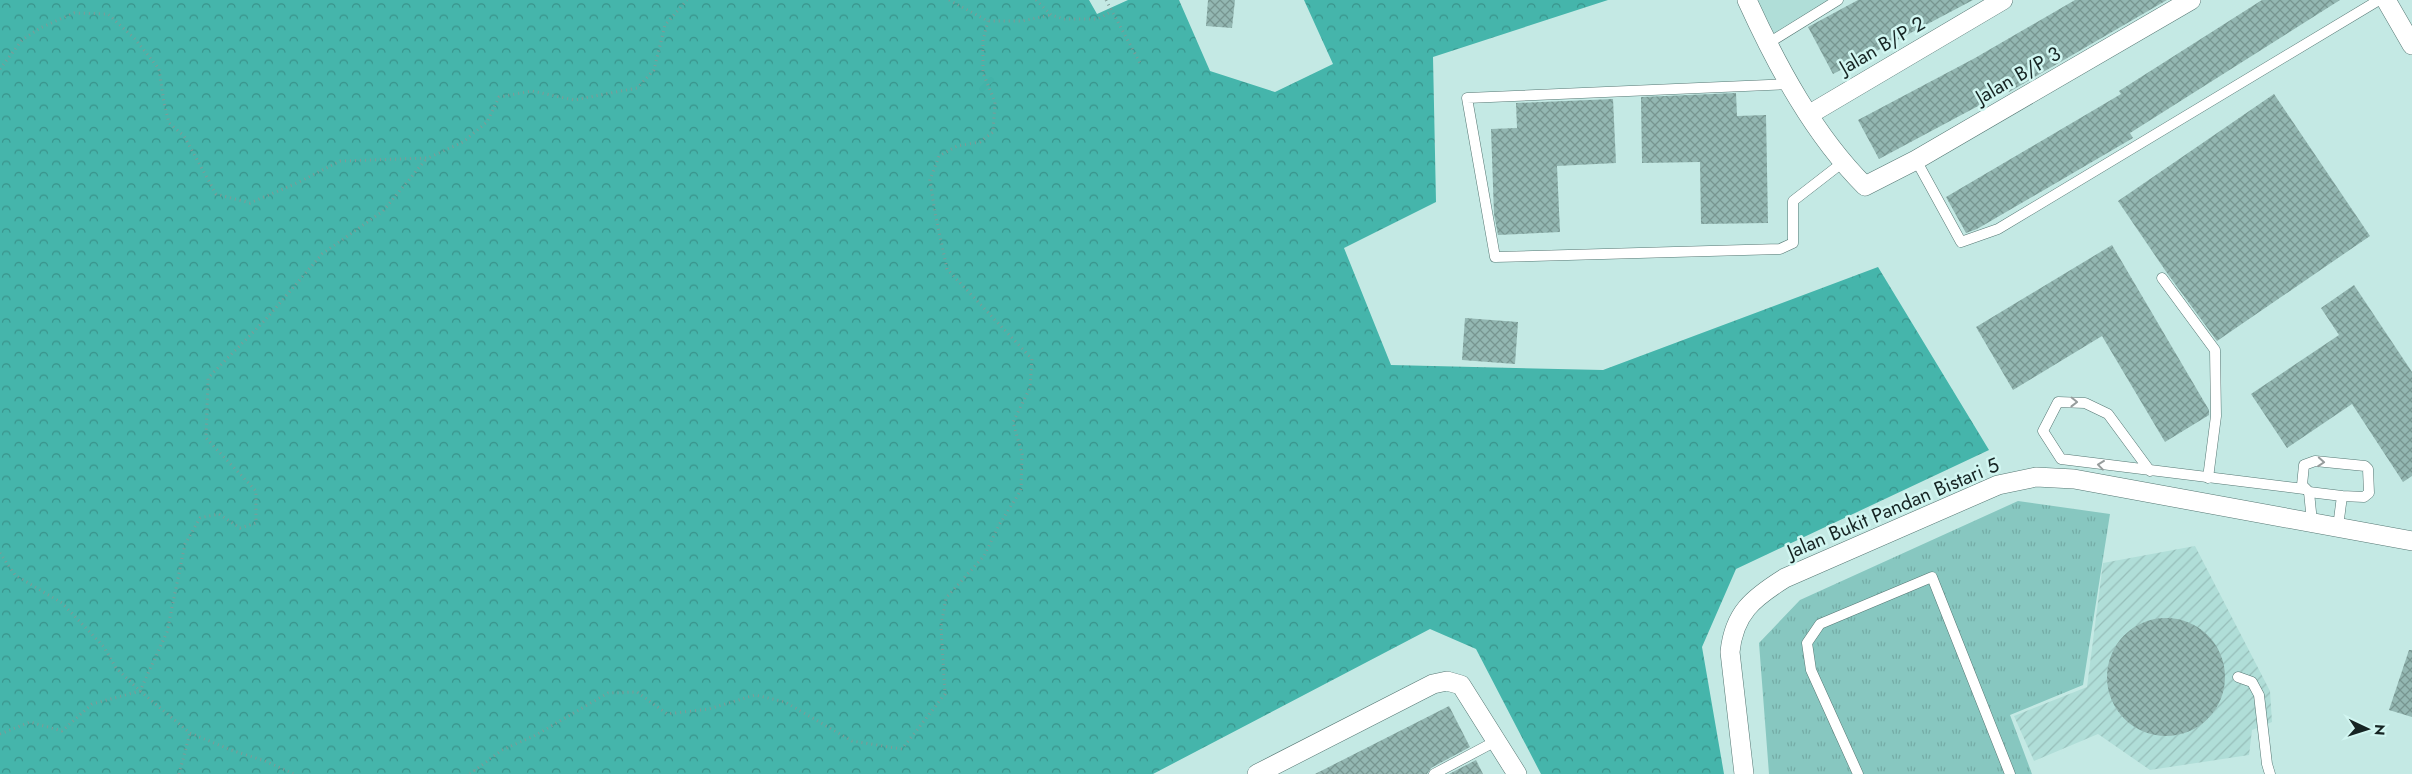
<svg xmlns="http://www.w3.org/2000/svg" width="2412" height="774" viewBox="0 0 2412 774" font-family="Jost,sans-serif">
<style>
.built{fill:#b0ded8}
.industrial{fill:url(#industrial-furrows)}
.grass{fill:url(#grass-tufts)}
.forest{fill:url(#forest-crowns)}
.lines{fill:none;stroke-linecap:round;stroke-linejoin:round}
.stream{stroke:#42b3a9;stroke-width:5.5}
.building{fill:url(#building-cross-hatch)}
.service-casing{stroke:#557773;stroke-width:11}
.minor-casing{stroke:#557773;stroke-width:20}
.path{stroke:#7f9b97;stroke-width:3;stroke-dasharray:1 4;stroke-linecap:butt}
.service{stroke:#fff;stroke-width:10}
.minor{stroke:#fff;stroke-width:19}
.oneway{stroke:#969c9c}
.labels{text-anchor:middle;stroke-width:5;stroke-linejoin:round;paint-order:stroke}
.street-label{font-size:20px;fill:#162423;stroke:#d1f6f1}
</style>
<defs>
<pattern id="industrial-furrows" width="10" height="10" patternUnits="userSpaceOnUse" patternTransform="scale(1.25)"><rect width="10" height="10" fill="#b0ded8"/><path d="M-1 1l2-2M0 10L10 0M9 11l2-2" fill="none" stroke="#97beb9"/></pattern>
<pattern id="grass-tufts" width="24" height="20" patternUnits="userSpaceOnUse" patternTransform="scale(1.25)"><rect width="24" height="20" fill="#87c7c0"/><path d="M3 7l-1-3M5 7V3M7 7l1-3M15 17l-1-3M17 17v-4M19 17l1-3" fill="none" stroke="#74aba5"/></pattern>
<pattern id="forest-crowns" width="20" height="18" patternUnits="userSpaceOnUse" patternTransform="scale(1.25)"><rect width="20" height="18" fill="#45b5ab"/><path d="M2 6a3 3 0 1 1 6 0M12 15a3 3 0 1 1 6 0" fill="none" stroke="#39938b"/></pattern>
<pattern id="building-cross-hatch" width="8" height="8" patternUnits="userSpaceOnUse" patternTransform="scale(1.25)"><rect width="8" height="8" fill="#93b7b2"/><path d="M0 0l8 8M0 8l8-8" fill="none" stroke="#779590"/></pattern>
</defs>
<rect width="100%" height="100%" fill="#c4e9e4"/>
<path class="built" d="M1756,0H1835L1772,36Z"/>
<path class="industrial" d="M2195,546L2270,691L2272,722L2252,730L2249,755L2150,770L2098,734L2034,761L2014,716L2087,687L2103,563Z"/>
<path class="grass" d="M2018,501L2110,514L2083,685L2010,715L2032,774H1769L1759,643L1800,600Z"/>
<path class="forest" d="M0,0H1089L1097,14L1128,0H1179L1210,71L1275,92L1333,64L1304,0H1608L1433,57L1436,202L1344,248L1391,365L1603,370L1878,267L1989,450L1736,569L1702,647L1724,774H1541L1476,649L1430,629L1153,774H0Z"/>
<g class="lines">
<path class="stream" d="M982,89L991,80"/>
</g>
<g class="building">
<path d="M1208,0H1235L1232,28L1206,26Z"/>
<path d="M1858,0H1973L1833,74L1808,27Z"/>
<path d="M2075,0H2167L2009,92L2008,90L1879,159L1858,120L1975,58Z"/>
<path d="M2262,0H2340L2130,133L2133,138L1977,229L1966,233L1946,197L2121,94L2119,91Z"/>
<path d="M1736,93L1737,116L1766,115L1768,223L1701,224L1700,162L1642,163L1641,97Z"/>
<path d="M2274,94L2370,236L2217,341L2167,273L2118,201Z"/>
<path d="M1613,99L1616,163L1557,166L1560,232L1498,235L1494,214L1491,129L1517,128L1516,103Z"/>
<path d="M2112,245L2209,410V415L2165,442L2102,336L2013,390L1976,327Z"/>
<path d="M2354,285L2412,372V476L2403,482L2352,404L2287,448L2251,394L2339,335L2321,308Z"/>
<path d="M1465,318L1518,322L1515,364L1462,360Z"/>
<circle cx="2166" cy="677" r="59"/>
<path d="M2409,650H2412V717L2389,710Z"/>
<path d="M1449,706L1470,747L1431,768L1427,774H1315Z"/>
<path d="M1476,760L1483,774H1449Z"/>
</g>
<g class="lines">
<g class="service-casing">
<g id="service">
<path d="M1767,44L1838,0"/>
<path d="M1789,84L1467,98L1495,257L1780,249L1793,243V201L1842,163"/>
<path d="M1916,160L1961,242L1998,229L2379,0"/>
<path d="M2162,278L2215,350L2216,416L2208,478"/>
<path d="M2150,471L2108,414L2085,403L2058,402L2043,431L2061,459L2304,489"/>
<path d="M2309,492L2312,522"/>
<path d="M2338,527L2342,496L2364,497L2369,493L2368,469L2365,466L2315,461L2304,465L2302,485L2309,492L2342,496"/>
<path d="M2238,677L2252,682L2259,695L2267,764L2270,774"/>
<path d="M1434,774L1496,741"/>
<path d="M1858,774L1811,670L1807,643L1820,624L1932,577L2010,774"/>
</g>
</g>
<g class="minor-casing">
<g id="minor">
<path d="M1747,0C1777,66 1814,135 1865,186L1916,160L2191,0"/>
<path d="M2386,0L2412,45"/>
<path d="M1810,114L2003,0"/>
<path d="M1257,774L1433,684L1447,681L1461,685L1517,774"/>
<path d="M1744,774L1730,652C1734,613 1753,598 1785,578L1998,485L2036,477L2074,479L2412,541"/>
</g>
</g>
<g class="path">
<path d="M949,0L988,21H1022L1051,15"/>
<path d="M1036,0L1051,15L1064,19H1098L1112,11"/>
<path d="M1106,0L1140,63"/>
<path d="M0,69L22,40L40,28L74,13L108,14L135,39L159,69L164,103L169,123L184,136L216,194L250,203L297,183L340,161L428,158L463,142L487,122L499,97L532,91L574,100L637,88L654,70L665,25L687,0"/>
<path d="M0,553L15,575L62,603L104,647L116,668L140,691L190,733L231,750L265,761L294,774"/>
<path d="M0,734L30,722L62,731L92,704L140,691L167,632L185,544L200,518L219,514L240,528L256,523V491L206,438L208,378L266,319L322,254L383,211L427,158"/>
<path d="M474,770L477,774"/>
<path d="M179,774L190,733"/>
<path d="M470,774L502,750L534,736L608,693L637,692L667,714L709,709L755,695L785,702L852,741L902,749L945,694L941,626L946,598L984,556L999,525L1021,490L1022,454L1013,422L1030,388L1032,359L947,269L935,213L930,180L939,156L957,146L980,142L993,132L995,102L983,73V40L988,21"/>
</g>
<use href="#service" class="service"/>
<use href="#minor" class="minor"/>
</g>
<defs><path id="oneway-chevron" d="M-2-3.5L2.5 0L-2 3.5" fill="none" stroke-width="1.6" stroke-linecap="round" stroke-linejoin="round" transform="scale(1.25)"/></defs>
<g class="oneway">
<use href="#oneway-chevron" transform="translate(2074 402) rotate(1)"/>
<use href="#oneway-chevron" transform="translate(2321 462) rotate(4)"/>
<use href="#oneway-chevron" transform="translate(2101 465) rotate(-173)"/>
</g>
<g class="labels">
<g class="street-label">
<text transform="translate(1882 45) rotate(-30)" y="7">Jalan B/P 2</text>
<text transform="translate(2018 75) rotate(-30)" y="7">Jalan B/P 3</text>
<text transform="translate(1893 508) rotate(-23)" y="7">Jalan Bukit Pandan Bistari 5</text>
</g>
</g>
<g transform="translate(2367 729) rotate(94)" stroke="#d1f6f1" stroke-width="4" paint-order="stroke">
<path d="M0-4L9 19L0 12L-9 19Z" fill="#162423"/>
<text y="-8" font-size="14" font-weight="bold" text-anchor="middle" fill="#162423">N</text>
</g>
</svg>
